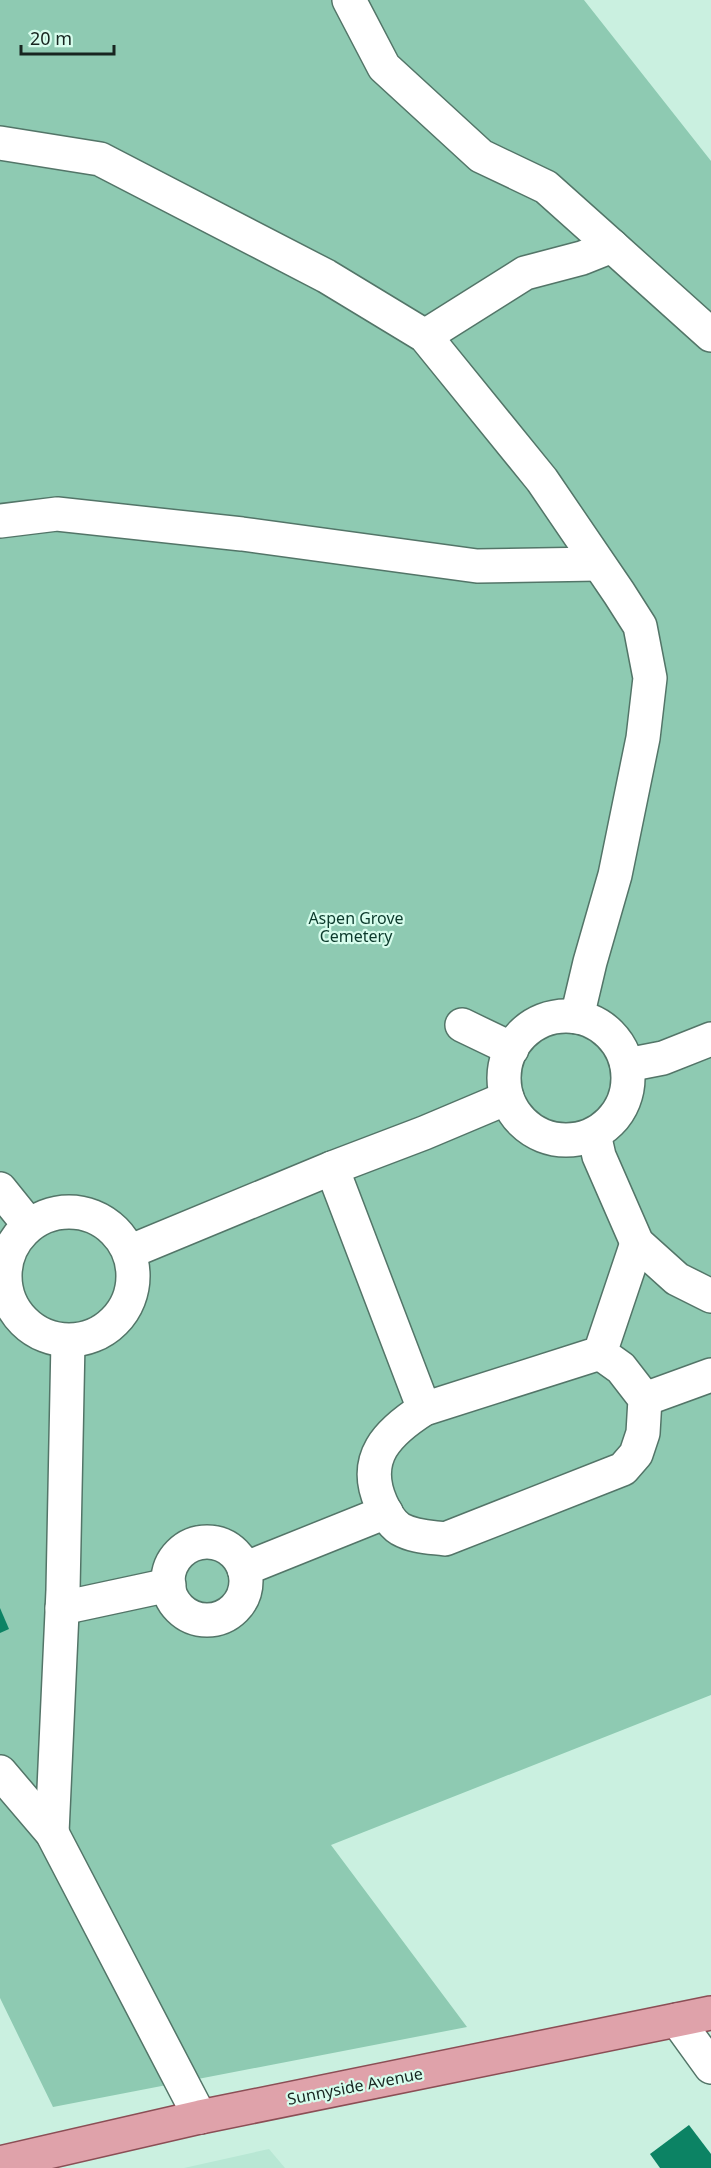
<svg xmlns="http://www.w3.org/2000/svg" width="711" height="2168" viewBox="0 0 711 2168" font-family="'Noto Sans',sans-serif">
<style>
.built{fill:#b8e7d4}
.green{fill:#8ecab2}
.building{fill:#0c8364}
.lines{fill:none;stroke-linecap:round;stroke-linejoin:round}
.minor-casing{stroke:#537568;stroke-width:36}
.major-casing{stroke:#8b4e55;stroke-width:36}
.minor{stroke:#fff;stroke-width:33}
.major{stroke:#dfa2aa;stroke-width:33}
.labels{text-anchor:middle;stroke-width:4.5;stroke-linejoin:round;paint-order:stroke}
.park-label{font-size:16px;fill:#0b392b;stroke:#d7fded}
.street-label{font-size:16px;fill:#172520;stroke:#d7fded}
</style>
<rect width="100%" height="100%" fill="#caf0e0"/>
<path class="built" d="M269,2149L285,2168H184Z"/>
<path class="green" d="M0,0H584L711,161V1695L331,1845L467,2027L53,2107L0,1998Z"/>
<g class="building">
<path d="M0,1608L9,1629L0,1633Z"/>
<path d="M689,2125L711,2154V2168H660L650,2154Z"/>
</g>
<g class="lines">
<g class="minor-casing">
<g id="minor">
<path d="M349,0L384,67L481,156L546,187L612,246"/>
<path d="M0,143L100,159L326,276L425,336L542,480L619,593L640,626L650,678L643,738L615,875L590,962L577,1017"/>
<path d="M425,336L525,273L582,258L612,246L711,335"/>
<path d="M0,521L57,514L242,534L477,566L598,564"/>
<circle cx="566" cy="1078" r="62"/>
<path d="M462,1025L512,1049"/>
<path d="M627,1065L663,1058L711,1039"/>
<path d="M594,1134L599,1156L637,1243L677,1279L711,1296"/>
<path d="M332,1168L424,1409"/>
<path d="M0,1189L29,1225"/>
<circle cx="69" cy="1276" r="64"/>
<path d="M129,1252L332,1168L424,1133L507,1098"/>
<path d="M600,1353L621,1368L645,1399L643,1433L636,1454L623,1469L445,1539C430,1537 414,1537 400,1529C392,1524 385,1512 381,1503C361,1458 388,1432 424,1409L600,1353L637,1243"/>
<path d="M645,1399L711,1375"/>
<circle cx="207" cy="1581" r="39"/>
<path d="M244,1569L386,1512"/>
<path d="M62,1608L169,1585"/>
<path d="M0,1772L52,1833L200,2117"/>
<path d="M52,1833L63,1590L68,1341"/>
<path d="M677,2020L711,2067"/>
</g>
</g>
<g class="major-casing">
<path id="major" d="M0,2163L200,2117L711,2013"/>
</g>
<use href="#minor" class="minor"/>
<use href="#major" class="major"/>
</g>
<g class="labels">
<g class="park-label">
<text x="356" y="924">Aspen Grove<tspan x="356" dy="18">Cemetery</tspan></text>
</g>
<g class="street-label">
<text transform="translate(355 2086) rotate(-11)" y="6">Sunnyside Avenue</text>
</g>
</g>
<path d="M21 45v9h93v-9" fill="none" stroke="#172520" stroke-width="3"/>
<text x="30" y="45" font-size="18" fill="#172520" stroke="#d7fded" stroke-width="4.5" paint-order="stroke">20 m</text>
</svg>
